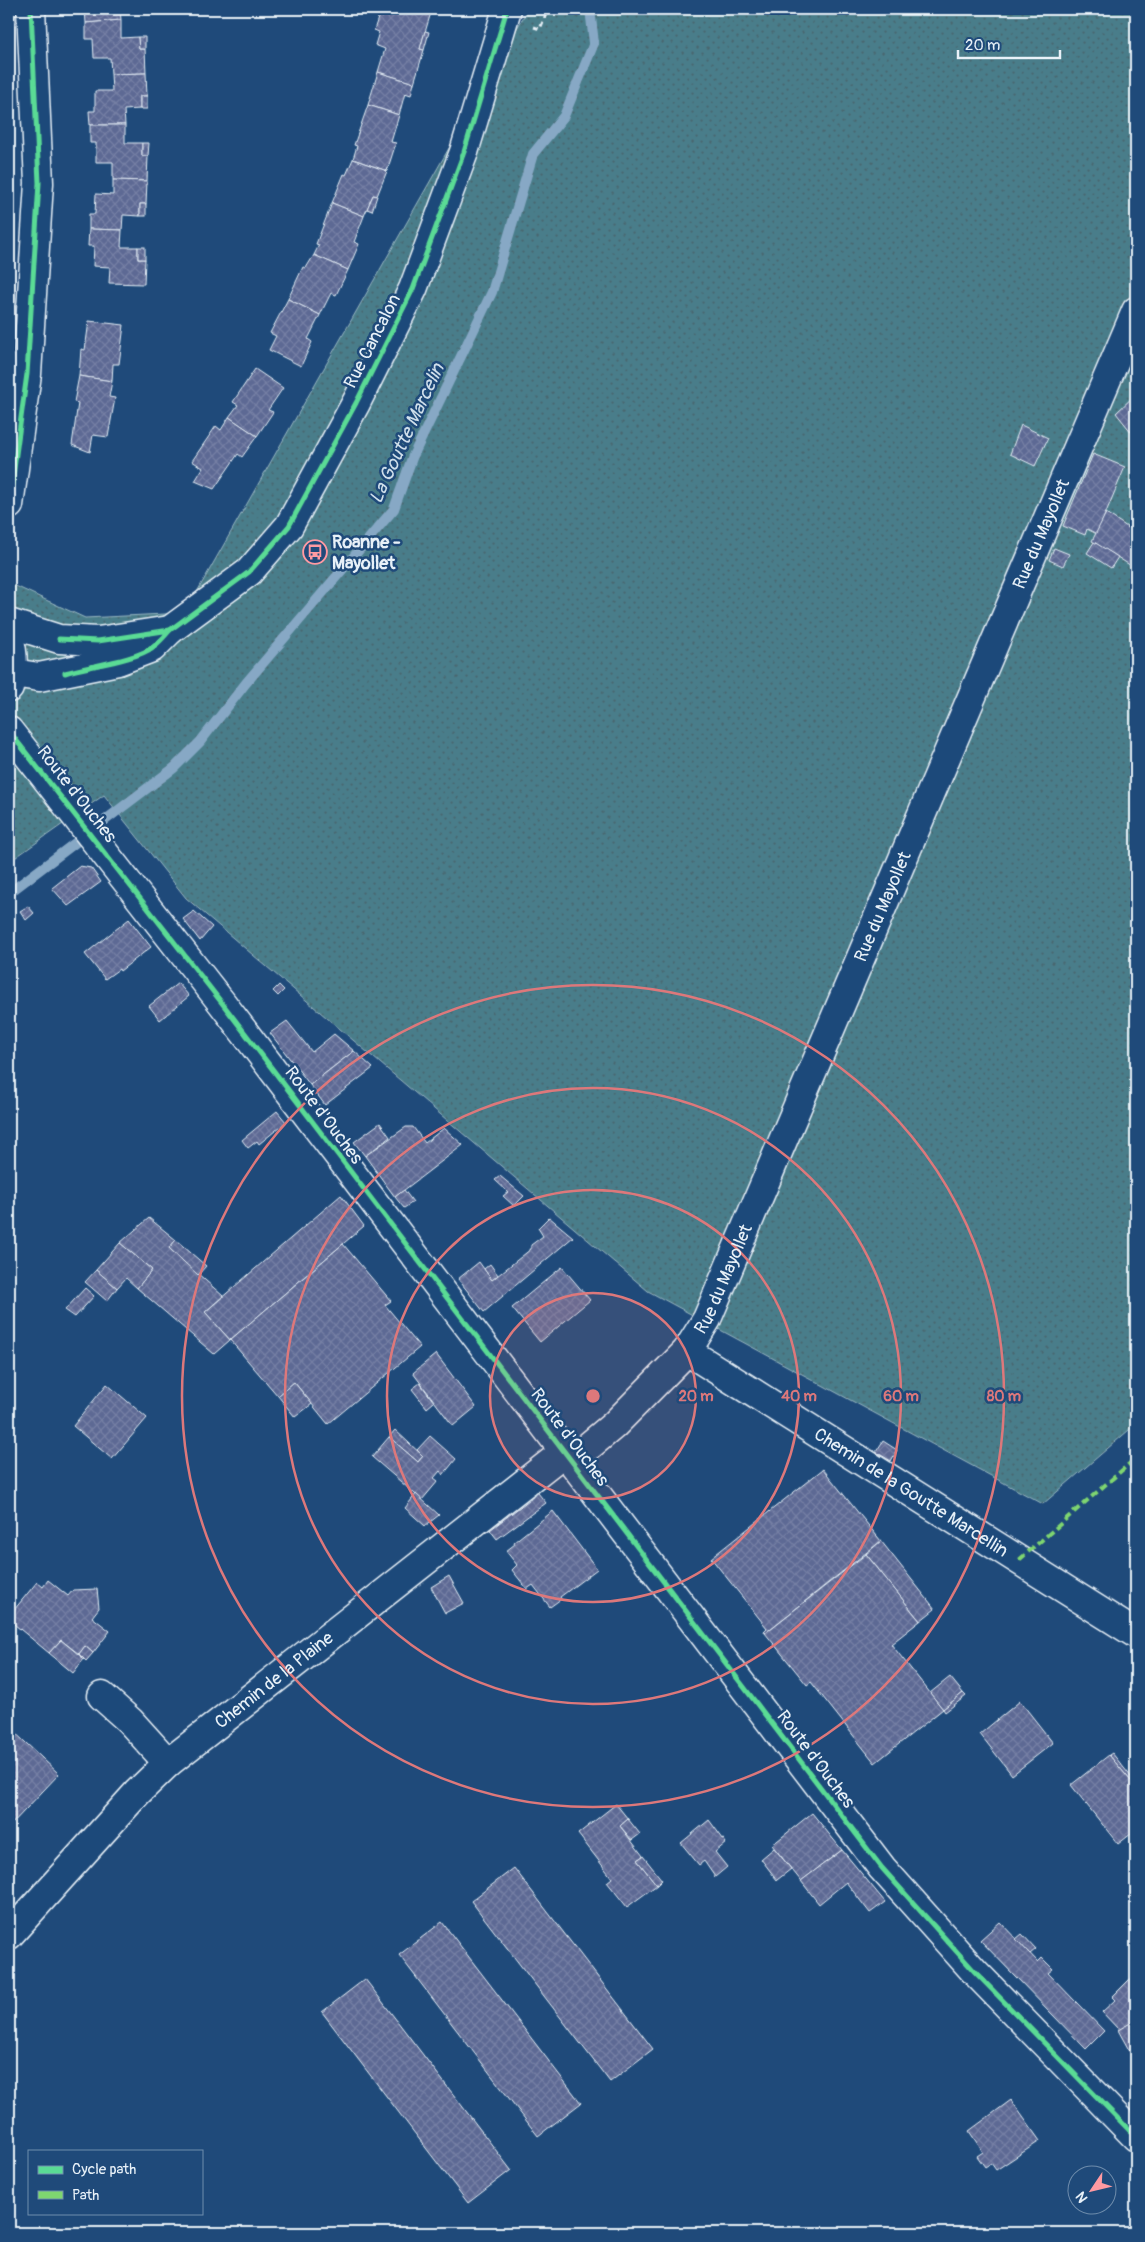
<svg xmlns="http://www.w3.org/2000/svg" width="1145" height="2242" viewBox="0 0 1145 2242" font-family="Pangolin,sans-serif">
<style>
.grass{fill:url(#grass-dots);stroke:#99b7c1}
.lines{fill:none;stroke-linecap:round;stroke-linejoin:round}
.stream{stroke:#87a8c5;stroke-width:10}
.building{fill:url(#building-cross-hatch);stroke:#e8f1f8}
.minor-casing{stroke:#e8f1f8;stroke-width:31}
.major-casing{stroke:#e8f1f8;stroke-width:31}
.path{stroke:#e8f1f8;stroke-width:3;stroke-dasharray:5 4;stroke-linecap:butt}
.minor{stroke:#1f4a7a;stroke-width:28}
.major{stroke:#1f4a7a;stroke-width:28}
.quiet{stroke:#7fd670;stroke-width:4;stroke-dasharray:8 4;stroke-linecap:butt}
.cycleway-casing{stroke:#1f4a7a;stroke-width:8}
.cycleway{stroke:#5adb95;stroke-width:5}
.ring{fill:none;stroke:#dd787b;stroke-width:2.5}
.labels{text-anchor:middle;stroke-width:5;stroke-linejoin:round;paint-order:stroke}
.street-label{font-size:18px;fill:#e8f1f8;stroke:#1f4a7a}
.poi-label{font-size:18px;font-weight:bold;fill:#e8f1f8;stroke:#1f4a7a;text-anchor:start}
.water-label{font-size:19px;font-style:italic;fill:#d0dfeb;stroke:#1f4a7a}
.centre{fill:#dd787b;stroke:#1f4a7a;stroke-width:2.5}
.ring-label{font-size:15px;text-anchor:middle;font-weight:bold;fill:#dd787b;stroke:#1f4a7a;stroke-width:5;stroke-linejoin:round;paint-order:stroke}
</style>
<defs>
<pattern id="grass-dots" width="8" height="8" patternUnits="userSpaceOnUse" patternTransform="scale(1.25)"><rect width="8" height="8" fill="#4a7d8a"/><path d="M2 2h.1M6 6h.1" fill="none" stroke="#48656d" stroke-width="1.8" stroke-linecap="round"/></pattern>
<pattern id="building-cross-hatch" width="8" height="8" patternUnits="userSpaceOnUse" patternTransform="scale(1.25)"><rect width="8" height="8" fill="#5d6994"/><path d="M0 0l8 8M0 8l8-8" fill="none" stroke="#747fa4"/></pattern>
</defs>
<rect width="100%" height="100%" fill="#1f4a7a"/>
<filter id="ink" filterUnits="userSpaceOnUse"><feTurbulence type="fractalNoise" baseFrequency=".02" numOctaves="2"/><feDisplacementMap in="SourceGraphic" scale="10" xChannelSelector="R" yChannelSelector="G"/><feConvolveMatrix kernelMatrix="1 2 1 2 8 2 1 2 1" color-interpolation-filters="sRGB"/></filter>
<g filter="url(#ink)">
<path class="grass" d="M528,9H1136V1424L1043,1504L648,1291L186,898L104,795L9,862V583L85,618L185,613Z"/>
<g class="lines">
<path class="stream" d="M9,893L174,768L200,742L246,683L394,509L412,458L492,292L533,154L564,116L594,43L590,9"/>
</g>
<g class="building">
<path d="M85,9H120L121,20L86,23Z"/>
<path d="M381,9H432L420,49L424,50L414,83L378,72L385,49L375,45L379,32L374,30Z"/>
<path d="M121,20V38L138,37L139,49H145L146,73L111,74L110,58H94L93,39H86V23Z"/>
<path d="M425,31L429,32L424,50L420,49Z"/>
<path d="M138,37H145V49H139Z"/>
<path d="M378,72L414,83L411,95L405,93L399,115L368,105Z"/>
<path d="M146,73L147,96H140V109L124,110L125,125H90L89,111H95V91H112L111,74Z"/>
<rect x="140" y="96" width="7" height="13"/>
<path d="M368,105L399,115L391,142L396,143L387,171L353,159L357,146L354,145Z"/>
<path d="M90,125H125V143H142V156H148L147,181L113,180V162H96V143H90Z"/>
<path d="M142,143H149L148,156H142Z"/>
<path d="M353,159L387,171L377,196L373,195L364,216L332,203L344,174L346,175Z"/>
<path d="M113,180L147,181L146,204H140V216L123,215L122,230L89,229V214H95L96,194L113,195Z"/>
<path d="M373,195L377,196L372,211L367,209Z"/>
<path d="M332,203L364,216L354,242L359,244L348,270L314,255L319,245L316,244Z"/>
<rect x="140" y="204" width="6" height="12"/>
<path d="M89,229L122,230L121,247H138V259H145L144,284L109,283L110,267L93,266L94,246H88Z"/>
<rect x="138" y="247" width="7" height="12"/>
<path d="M314,255L348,270L336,295L331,293L320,315L288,299L303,267L306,268Z"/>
<path d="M288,299L320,315L308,339L312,342L301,366L269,350L276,336L270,333Z"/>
<path d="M89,321L124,325L119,364H113L112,381L79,376L81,349L85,350Z"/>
<path d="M255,369L283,388L268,410L273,412L257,436L229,417L238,405L233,402Z"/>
<path d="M79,376L112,381L109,397L115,398L108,437L93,435L90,452L72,445L78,403L74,402Z"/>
<path d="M1136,394V438L1116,413Z"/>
<path d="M229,417L257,436L242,457L238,454L214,489L195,481L203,468L192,461L216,426L221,430Z"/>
<path d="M1021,425L1048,438L1035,466L1010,454Z"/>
<path d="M1093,454L1125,467L1097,534L1087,529L1085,535L1063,526Z"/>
<path d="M1106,513L1136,533V569L1092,541Z"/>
<path d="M1094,542L1118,557L1111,568L1087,553Z"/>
<path d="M1054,548L1069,554L1063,566L1049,560Z"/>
<path d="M80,866L91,868L101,882L68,906L52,888Z"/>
<path d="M28,906L34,913L26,920L20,911Z"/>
<path d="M194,911L212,927L200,941L183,919Z"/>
<path d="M129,919L151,947L120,971L119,969L105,979L85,954Z"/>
<path d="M178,983L189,996L160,1020L149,1006Z"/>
<path d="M279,985L284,990L278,996L273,991Z"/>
<path d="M287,1021L312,1052L334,1034L354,1051L310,1085L270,1033Z"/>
<path d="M354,1051L373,1068L325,1105L310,1085Z"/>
<path d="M277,1111L286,1122L259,1144L257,1141L248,1148L242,1140Z"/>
<path d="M380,1123L390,1137L365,1156L354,1142Z"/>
<path d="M406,1127H413L425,1143L444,1128L463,1145L395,1197L365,1156Z"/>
<path d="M500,1176L524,1196L514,1206L503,1196L508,1192L495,1180Z"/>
<path d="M404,1190L413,1202L404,1208L395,1197Z"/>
<path d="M341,1195L364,1226L230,1340L205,1312Z"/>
<path d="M549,1217L573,1237L484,1312L458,1279L479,1262L492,1280L531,1249V1245L543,1236L538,1228Z"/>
<path d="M149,1218L176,1240L169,1248L223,1296L205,1312L230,1340L214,1354L137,1288L152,1270L120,1243Z"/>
<path d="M176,1240L206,1266L198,1275L169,1248Z"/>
<path d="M120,1243L152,1270L137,1288L126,1278L117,1288L96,1270Z"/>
<path d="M343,1244L391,1301L385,1305L420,1347L328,1424L294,1382L278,1396L230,1340Z"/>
<path d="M490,1264L498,1275L492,1280L484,1269Z"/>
<path d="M562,1267L590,1300L540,1342L512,1308Z"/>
<path d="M96,1270L117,1288L107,1301L85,1282Z"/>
<path d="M85,1288L94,1296L75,1317L65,1310Z"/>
<path d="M436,1354L476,1407L453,1426L413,1373Z"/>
<path d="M294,1382L312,1404L295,1417L278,1396Z"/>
<path d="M420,1383L434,1402L427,1408L412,1389Z"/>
<path d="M107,1384L147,1418L112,1459L73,1426Z"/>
<path d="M395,1430L423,1456L418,1462L389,1437Z"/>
<path d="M430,1436L456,1459L443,1475L440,1471L434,1478L438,1481L422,1500L372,1457L389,1437L418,1462L423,1456L417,1450Z"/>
<path d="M883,1441L897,1450L891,1461L876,1452Z"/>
<path d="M823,1469L881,1541L765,1633L764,1631L767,1628L711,1558Z"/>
<path d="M538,1493L546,1503L497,1539L490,1530Z"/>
<path d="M416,1494L439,1515L425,1526L405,1508Z"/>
<path d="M553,1511L597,1569L560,1597L561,1599L550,1607L533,1585L527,1589L512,1570L517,1565L506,1551L515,1544L514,1542Z"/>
<path d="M881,1541L935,1609L920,1621L866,1554Z"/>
<path d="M866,1554L920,1621L891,1644L943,1709L875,1763L811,1682L807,1685L765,1633Z"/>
<path d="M449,1576L464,1603L445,1613L431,1587Z"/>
<path d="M48,1580L68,1596L73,1590L97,1589L99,1608L92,1617L110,1631L93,1653L85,1646L79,1654L61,1640L49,1653L9,1620V1616L37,1582L43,1587Z"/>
<path d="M61,1640L84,1659L73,1673L49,1653Z"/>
<path d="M85,1646L93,1653L86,1661L79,1654Z"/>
<path d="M950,1677L963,1693L943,1709L930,1693Z"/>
<path d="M963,1693L966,1696L945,1712L943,1709Z"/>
<path d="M1020,1701L1053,1743L1012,1775L980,1734Z"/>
<path d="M9,1727L59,1774L9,1827Z"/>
<path d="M1112,1753L1136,1783V1787L1109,1755Z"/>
<path d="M1109,1755L1136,1787V1793L1133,1796L1136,1800V1830L1118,1844L1071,1785Z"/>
<path d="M616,1804L628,1819L620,1826L643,1856L637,1860L657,1885L627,1907L607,1882L612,1878L578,1834Z"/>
<path d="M812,1813L842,1850L801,1881L772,1845Z"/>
<path d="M628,1819L640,1834L632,1840L620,1826Z"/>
<path d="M709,1820L726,1843L715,1852L727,1867L715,1877L704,1861L699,1865L681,1843Z"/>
<path d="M774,1848L791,1869L777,1880L761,1859Z"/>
<path d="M842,1850L885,1902L870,1913L846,1882L819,1904L801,1881Z"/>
<path d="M643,1856L662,1880L657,1885L637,1860Z"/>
<path d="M514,1868L653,2049L610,2082L471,1901Z"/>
<path d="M442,1922L581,2103L538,2136L399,1955Z"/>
<path d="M1000,1922L1038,1962L1042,1958L1053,1969L1048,1973L1104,2031L1086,2049L980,1940Z"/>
<path d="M1022,1934L1036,1949L1030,1954L1016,1939Z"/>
<path d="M1136,1973V2020L1119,2030L1102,2012L1115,2000L1112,1997Z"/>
<path d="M365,1979L511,2170L468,2203L322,2012Z"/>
<path d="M1136,2020V2057L1134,2059L1118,2030Z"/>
<path d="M1011,2100L1040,2141L996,2170L991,2163L985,2167L977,2156L983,2152L969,2131Z"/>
</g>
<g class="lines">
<g class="minor-casing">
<g id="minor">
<path d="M9,623L59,639L98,641L170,630L152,648L118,661L39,677L13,673"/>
<path d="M170,630L249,572L289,526L356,403L413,289L464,152L507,9"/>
<path d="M9,731L222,1003L882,1868L975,1972L1136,2137"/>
<path id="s1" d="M687,1351L1136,1634"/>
<path id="s2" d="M571,1461L614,1425L687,1351L707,1319L1136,311"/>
<path d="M102,1696L130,1721L168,1763"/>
<path id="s3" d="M9,1935L137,1793L168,1763L564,1452"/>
</g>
</g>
<g class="major-casing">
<g id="major">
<path d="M9,505L27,374L39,183L31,9"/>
<path d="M9,637C14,655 14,669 9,688"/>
</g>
</g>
<path class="path" d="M534,27L540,29L548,9"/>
<use href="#minor" class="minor"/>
<use href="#major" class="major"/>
<path class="quiet" d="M1019,1560L1136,1458"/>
<g class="cycleway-casing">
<g id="cycleway">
<path d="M9,505L27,374L39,183L31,9"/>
<path d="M170,630L249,572L289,526L356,403L413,289L464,152L507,9"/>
<path d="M59,639L98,641L170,630C165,636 159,643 153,647C137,660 88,666 65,673"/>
<path d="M9,731L222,1003L882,1868L975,1972L1136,2137"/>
</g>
</g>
<use href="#cycleway" class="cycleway"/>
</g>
</g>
<circle cx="593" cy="1396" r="103" fill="#dd787b" fill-opacity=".12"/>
<g class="ring">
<circle cx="593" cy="1396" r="103"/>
<circle cx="593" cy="1396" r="206"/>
<circle cx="593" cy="1396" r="308"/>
<circle cx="593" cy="1396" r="411"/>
</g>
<defs>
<g id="bus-ring" transform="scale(1.25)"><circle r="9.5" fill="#1f4a7a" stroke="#ff9aa2" stroke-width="1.5"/><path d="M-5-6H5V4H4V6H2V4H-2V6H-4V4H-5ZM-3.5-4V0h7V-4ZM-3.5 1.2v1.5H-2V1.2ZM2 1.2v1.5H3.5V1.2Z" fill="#ff9aa2"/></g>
</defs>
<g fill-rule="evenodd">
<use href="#bus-ring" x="315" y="552"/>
</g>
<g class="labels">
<g class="street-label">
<text transform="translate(372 341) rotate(-63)" y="6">Rue Cancalon</text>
<text dy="6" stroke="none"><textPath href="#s2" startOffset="1051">Rue du Mayollet</textPath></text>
<text transform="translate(77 794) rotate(52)" y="6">Route d'Ouches</text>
<text dy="6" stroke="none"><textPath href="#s2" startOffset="646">Rue du Mayollet</textPath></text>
<text transform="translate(324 1115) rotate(53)" y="6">Route d'Ouches</text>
<text dy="6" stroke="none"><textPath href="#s2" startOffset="241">Rue du Mayollet</textPath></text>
<text transform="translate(570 1437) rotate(53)" y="6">Route d'Ouches</text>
<text dy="6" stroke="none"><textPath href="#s1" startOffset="265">Chemin de la Goutte Marcellin</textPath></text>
<text dy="6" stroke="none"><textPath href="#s3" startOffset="369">Chemin de la Plaine</textPath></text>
<text transform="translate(816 1759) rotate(53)" y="6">Route d'Ouches</text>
</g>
<g class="poi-label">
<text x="332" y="548">Roanne -<tspan x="332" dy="21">Mayollet</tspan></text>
</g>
<g class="water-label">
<text transform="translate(406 433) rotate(-65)" y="7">La Goutte Marcelin</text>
</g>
</g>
<circle cx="593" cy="1396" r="8" class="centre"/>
<g class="ring-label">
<text x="696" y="1401">20 m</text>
<text x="799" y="1401">40 m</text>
<text x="901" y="1401">60 m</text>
<text x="1004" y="1401">80 m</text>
</g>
<rect width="1145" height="2242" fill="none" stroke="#1f4a7a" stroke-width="30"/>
<rect x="15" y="15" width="1115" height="2212" fill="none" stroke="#e8f1f8" stroke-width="2" filter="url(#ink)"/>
<rect x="28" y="2150" width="175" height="65" fill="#1f4a7a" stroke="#6f8dac"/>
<rect x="38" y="2166" width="25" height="8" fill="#5adb95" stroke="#6f8dac"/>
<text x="72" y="2174" font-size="15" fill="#e8f1f8">Cycle path</text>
<rect x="38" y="2191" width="25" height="8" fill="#7fd670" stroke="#6f8dac"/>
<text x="72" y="2200" font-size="15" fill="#e8f1f8">Path</text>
<g transform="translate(1092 2190) rotate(235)"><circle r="24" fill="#1f4a7a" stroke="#6f8dac"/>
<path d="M0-4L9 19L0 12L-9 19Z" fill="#ff9aa2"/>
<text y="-8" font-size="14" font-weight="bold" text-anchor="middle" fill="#e8f1f8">N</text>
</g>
<path d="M958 50v8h102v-8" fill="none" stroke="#e8f1f8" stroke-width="2.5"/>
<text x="965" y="50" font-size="15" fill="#e8f1f8" stroke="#1f4a7a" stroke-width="4" paint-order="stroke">20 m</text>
</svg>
